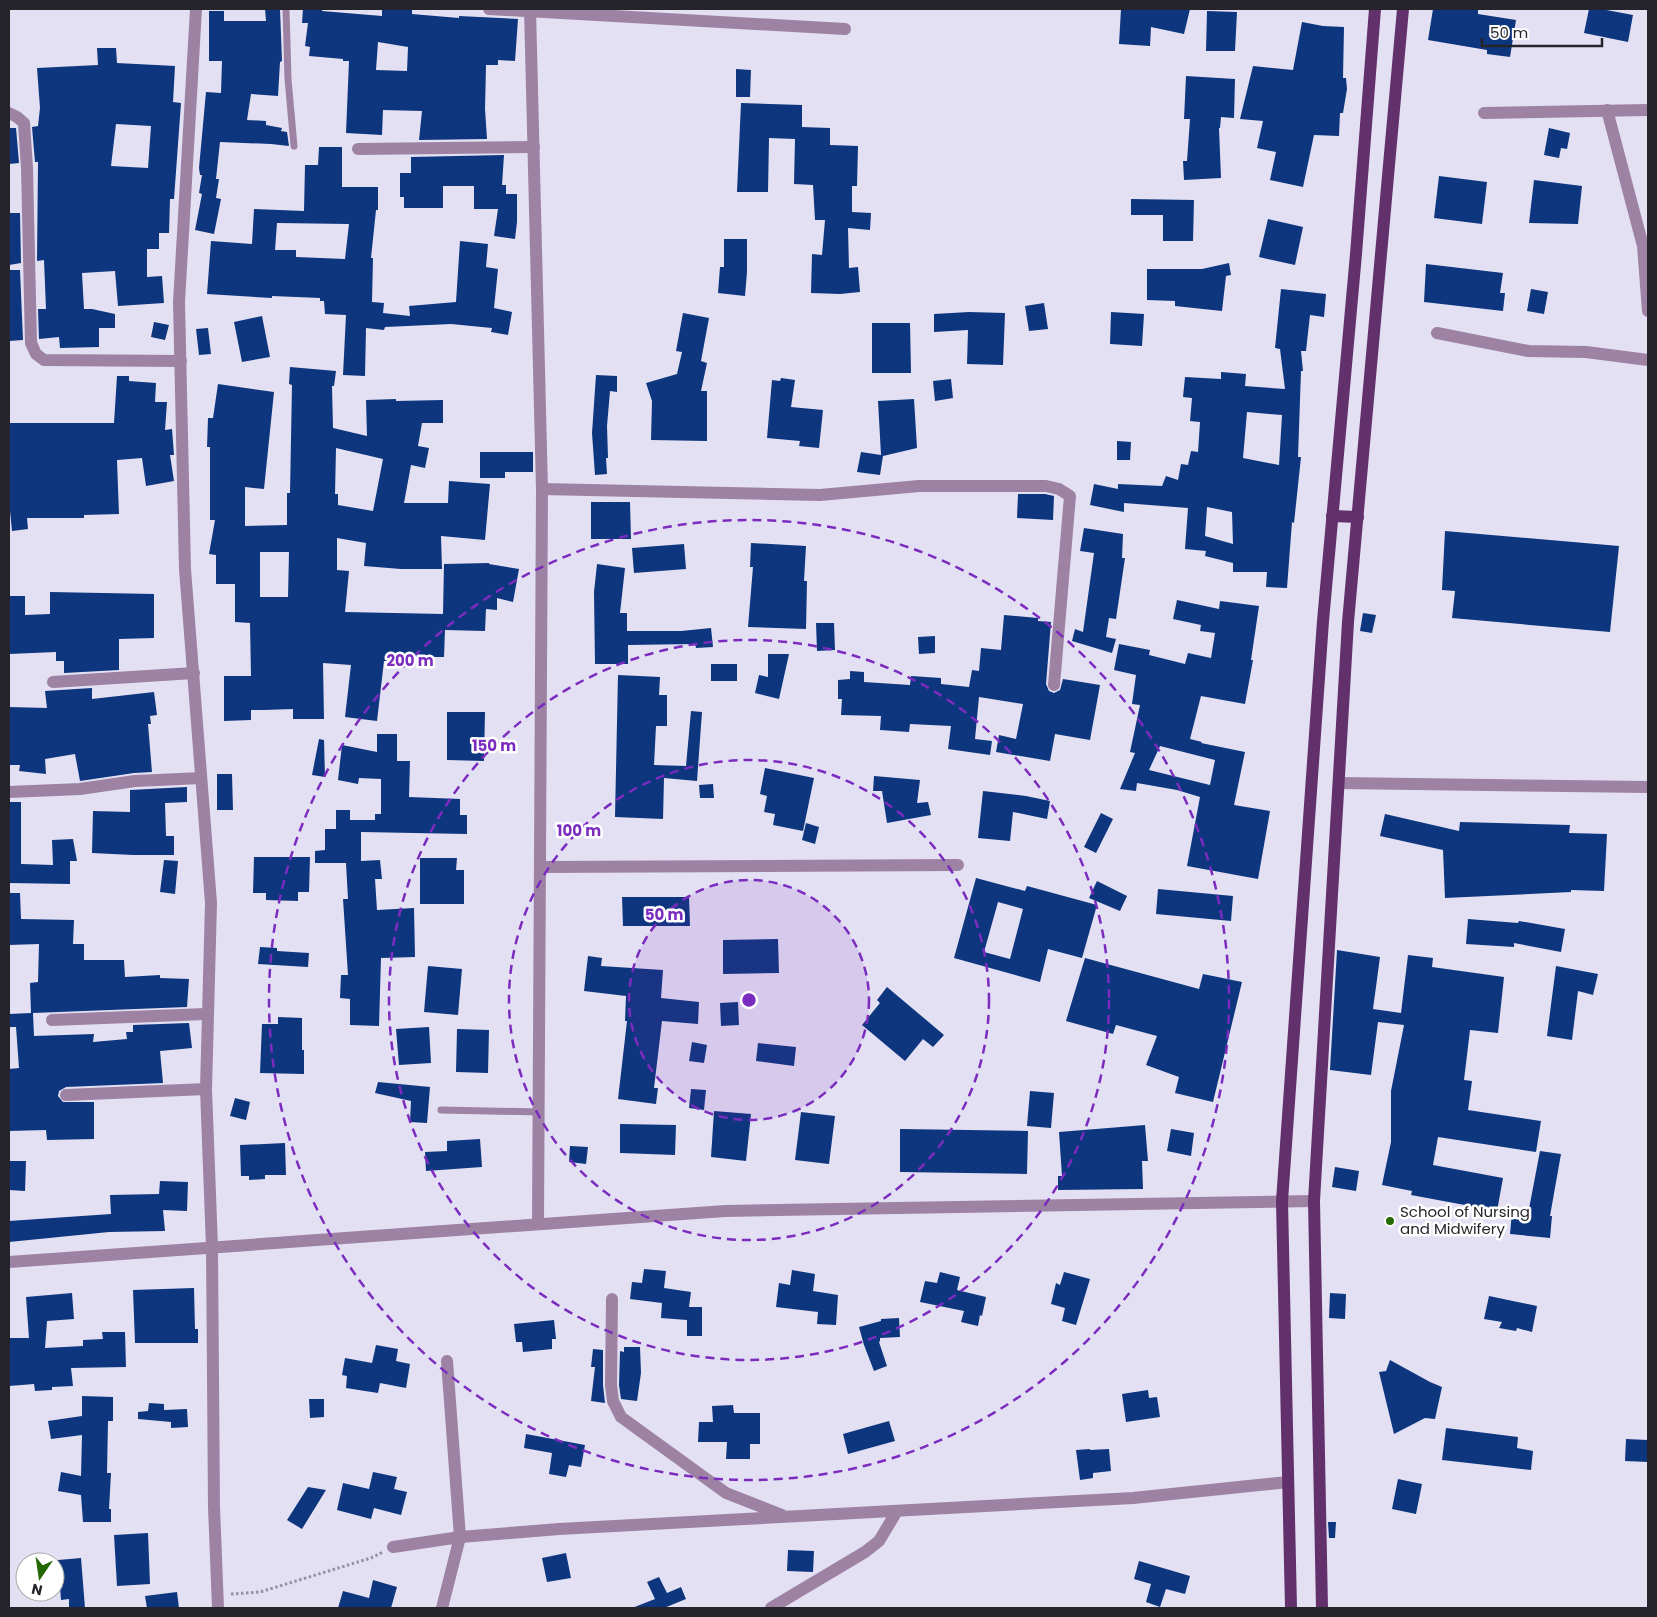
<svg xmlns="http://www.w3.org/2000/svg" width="1657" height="1617" viewBox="0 0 1657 1617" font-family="Poppins,sans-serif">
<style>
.building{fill:#0d367e;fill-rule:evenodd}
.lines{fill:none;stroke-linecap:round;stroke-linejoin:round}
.path{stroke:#9492a0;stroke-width:3;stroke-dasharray:2.5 2.5;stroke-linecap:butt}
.service{stroke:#9e82a3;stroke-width:7}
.minor{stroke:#9e82a3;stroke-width:12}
.primary{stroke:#62306b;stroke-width:12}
.ring{fill:none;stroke:#7b2cbf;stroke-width:2.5;stroke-dasharray:9 6}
.poi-dot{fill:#246900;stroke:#fff;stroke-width:2}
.labels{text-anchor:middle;stroke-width:5;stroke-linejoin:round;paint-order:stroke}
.poi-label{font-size:15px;fill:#25242a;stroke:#fff;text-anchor:start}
.centre{fill:#7b2cbf;stroke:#fff;stroke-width:2.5}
.ring-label{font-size:15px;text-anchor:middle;font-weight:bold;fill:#7b2cbf;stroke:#fff;stroke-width:5;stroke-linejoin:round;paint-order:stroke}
</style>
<rect width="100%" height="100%" fill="#e3e0f3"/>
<g class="building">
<path d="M265,9H280L282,61L280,62L278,96L251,94L247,120L266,121V125L282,128L281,131L287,132L289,146L271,144L220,142L216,179H219L216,198L221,199L214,234L195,230L202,194L199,193L202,175H200L199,168L206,92L221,93L222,61H209V11H224V21H266Z"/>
<path d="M303,9H322V11L382,16V9H412V14L459,18V16L518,19L515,61L498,60V65H486L485,109L487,139L419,140L422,111L383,110L382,135L346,133L349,61H343V59L309,56L310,47L305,46L308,23H302ZM378,42L408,47L407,71L376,70Z"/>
<path d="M1121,9H1190L1184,34L1151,27L1150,46L1119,44Z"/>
<path d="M1433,9H1478V14L1516,20L1510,57L1487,54V50L1428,40Z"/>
<path d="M1589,9H1601L1633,15L1628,42L1584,33Z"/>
<path d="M1207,11L1237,12L1235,51H1206Z"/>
<path d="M1302,22L1323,26L1344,27L1343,78H1346L1347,89L1343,113H1340L1339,136L1314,135L1303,187L1270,180L1276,152L1257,148L1263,121L1240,119L1253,66L1293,70Z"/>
<path d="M97,48H116L117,63L175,66L173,102L181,103L174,199H170L169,233H159V249H147V277L162,276L164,303L118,306L115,271L82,273L84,309H92L115,314V328H99V347L60,348L59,337L39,339L38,309H46L44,260L37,261L38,162H35L32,127L38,126L40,108L37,68L98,65ZM116,124L151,126L148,168L111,166Z"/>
<path d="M736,69L751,70L750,97H736Z"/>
<path d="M1186,76L1235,79L1234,118L1221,117L1220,128H1219L1221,178L1184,180L1183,161H1187L1190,119H1184Z"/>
<path d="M741,103L802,105V127L830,128V145L858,146L857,186H852V212L871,213L870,230L848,228L849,268L858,267L860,292L840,294L811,293L812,254L822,255L825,220H815L813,185L794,184L795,139L769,138L768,192H737Z"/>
<path d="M9,128H16L19,163L9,164Z"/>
<path d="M1549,128L1570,133L1567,149L1561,148L1559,158L1544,155Z"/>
<path d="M319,147H342V187H378V210H376L371,258H373L372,302L384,303L383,313L410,316L409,306L456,302L460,241L488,244L486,267L498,269L494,308L512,312L508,335L491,332L492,328L451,324L385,327L384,330L366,328L365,376L343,375L346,315L325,314L324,301H320V298L272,296V298L207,294L211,241L252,244L254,209L304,211L305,165H318ZM277,223L349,224L345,259L296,257V250H275Z"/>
<path d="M504,155L502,185H506V194H517V222L515,239L494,236L498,209H474V186H443V208H404V197H400V173H411V157Z"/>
<path d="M1439,176L1487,182L1482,224L1434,218Z"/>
<path d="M1534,180L1582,186L1578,224L1529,223Z"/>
<path d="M1131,199L1194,200L1193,241H1163V215H1131Z"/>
<path d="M9,213H20L21,263L9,265Z"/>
<path d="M1268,219L1303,227L1295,265L1259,257Z"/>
<path d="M724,239H747V272L745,296L718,293L720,267H724Z"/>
<path d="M1229,263L1231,275L1226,276L1222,311L1175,306V301L1147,300V269H1202Z"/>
<path d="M1426,264L1503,273L1500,293H1505L1503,311L1424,302Z"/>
<path d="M9,270H20L23,340L9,341Z"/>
<path d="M1281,289L1326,294L1324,317L1310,315L1306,351H1301L1303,371H1301L1298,457H1301L1294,523L1292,522L1287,588L1266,587L1267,572H1233V563L1205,556L1206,551L1185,549L1188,508L1124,503V512L1090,505L1094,484L1118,489V484L1162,486L1166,476L1178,480L1181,464L1188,465L1191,451L1198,452L1200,422L1190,421L1192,398L1183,397L1185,377L1221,379V372L1246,374L1245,386L1285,389L1280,349L1275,348ZM1247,412L1282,415L1279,465L1243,458ZM1207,507L1232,512L1233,544L1205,536Z"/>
<path d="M1531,289L1548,292L1544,314L1527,311Z"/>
<path d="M1044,303L1048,329L1029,331L1025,306Z"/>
<path d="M969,312L1005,313L1003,365L967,364L968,330L934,332V314Z"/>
<path d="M1111,312L1144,314L1142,346L1110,344Z"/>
<path d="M683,313L709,318L701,361L707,363L701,391H707V441L651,440L652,401L646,383L677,374L682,352L676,351Z"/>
<path d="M262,316L270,357L242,362L234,322Z"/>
<path d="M154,322L169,325L165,340L151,337Z"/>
<path d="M872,323H910L911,373H872Z"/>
<path d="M208,328L211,354L199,355L196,329Z"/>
<path d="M290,367L336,371L334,386H332L333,428L367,436L366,400L396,399V401L443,400V423H422L418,446L429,448L425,468L411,465L404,503H448L449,481L490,484L485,540L441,536L442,569H401L364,566L366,543L337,538V570L349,571L345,612L443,614L444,564L489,563V564L519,569L513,602L497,598V610L486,609L485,631L445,630L444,657H410V661H384L377,721L345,717L351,665L323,663L324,719H293V709L264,710H251V720L224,721V676H251L250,623L235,622V584H216V555L209,554L215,520H210V447H207L208,418H213L218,384L274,392L264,489L245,487V526L287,525V493H290L292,385L289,384ZM336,448L383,459L373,511L338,505V494H335ZM260,552H289L288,597H260Z"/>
<path d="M596,375L617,376V392L610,391L607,426L608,458H606L607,474L595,475L592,433Z"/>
<path d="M117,376H129V381L156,383L155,402H167L165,430L172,429L174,455H170L174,481L146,486L142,458L117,460L119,514L84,515V518H27L28,529L12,531L9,500V423H114Z"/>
<path d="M781,378L795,380L791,407L823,410L819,448L799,446L800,441L767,438L772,380L780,381Z"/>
<path d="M951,379L953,398L935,401L933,381Z"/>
<path d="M914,399L917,448L883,456L880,475L857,472L861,452L881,455L878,401Z"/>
<path d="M1117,441L1131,442L1130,460H1117Z"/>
<path d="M480,452H533V472H505V478H480Z"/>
<path d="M1018,494H1045L1054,496L1053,520L1017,518Z"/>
<path d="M591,502H630L631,539H591Z"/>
<path d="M1084,528L1123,534L1122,558H1125L1116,619L1109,618L1106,637L1116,639L1112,653L1072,641L1075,629L1083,632L1094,553L1080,551Z"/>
<path d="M1445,531L1619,546L1610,632L1452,618L1455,591L1442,590Z"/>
<path d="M751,543L806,546L804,581H807L806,629L748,627L753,567H750Z"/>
<path d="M684,544L686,569L634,573L632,548Z"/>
<path d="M597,564L625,568L620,613H627V631H681L711,628L713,647L696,648L695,644L628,645V664H595L594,592Z"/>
<path d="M50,592L154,594V638L119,639V670L64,673V661H56V652L9,654V596H25V615L50,614Z"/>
<path d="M1177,600L1219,609L1220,601L1259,606L1251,660H1253L1245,704L1201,696L1190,739L1202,742L1201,743L1245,752L1234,805L1270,811L1258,879L1187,866L1200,797L1177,790L1137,783L1136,791L1120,789L1135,753L1130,752L1140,705L1132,704L1136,675L1114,670L1119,644L1150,650L1149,655L1185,664L1188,653L1211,658L1215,633L1200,631L1201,625L1173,619ZM1160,746L1215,760L1210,785L1149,770Z"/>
<path d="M1363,613L1376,615L1372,633L1360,631Z"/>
<path d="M1004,615L1038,618V621L1051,622L1046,684L1049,691L1054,693L1060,690L1063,679L1100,685L1090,740L1055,734L1050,761L996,752L999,735L1016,739L1023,704L979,697L975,739L992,741L990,755L948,749L951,726L910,724L909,732L880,730L881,716L841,715L842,699H838V680L850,679V671L864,672V682L910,685L911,676L941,678V684L969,687L972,670L979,671L981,648L1001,650Z"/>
<path d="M816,623H834L835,650L817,651Z"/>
<path d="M935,636V653L919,654L918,637Z"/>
<path d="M768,654H789L779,699L755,693L759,675L768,677Z"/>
<rect x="711" y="664" width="26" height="17"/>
<path d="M618,675L660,677L659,695H667V726H656L654,765L686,766L691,711L702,712L697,781L664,778L663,819L615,817Z"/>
<path d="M92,688V699L154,692L157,715L150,716L151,724H148L152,772L134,773L80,781L75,754L45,759L46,774L19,771L20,765H9V707L47,708L45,691Z"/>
<path d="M447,712H485L484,761L447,760Z"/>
<path d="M377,734H397V761H410L409,797L460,799V815H467V834L361,832V861L380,860L382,879H375L377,910L414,908L415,957L381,958L379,1026L350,1025V999L340,998L341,975H348L343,899H348L346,863H315V851L325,850V829H336V810H350V820H375V814H381V779L359,778L358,784L338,780L342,745L377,752Z"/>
<path d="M319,739L324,740L325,777L312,775Z"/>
<path d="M765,768L814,778L803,831L773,825L775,814L764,812L767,796L760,794Z"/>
<path d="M217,774H232L233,810H217Z"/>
<path d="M874,776L920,780L917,803L928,802L931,815L887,823L882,791H873Z"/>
<path d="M713,784L714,798H700L699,785Z"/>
<path d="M187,787V802L165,803L166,836H174V855H133L92,853L93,811L130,812V790Z"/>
<path d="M983,791L1026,796L1050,801L1047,819L1013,812L1010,841L978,838Z"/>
<path d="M9,802H21V864L53,865L52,840L73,839L77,861H70V884L9,883Z"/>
<path d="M1101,813L1113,819L1096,853L1084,847Z"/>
<path d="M1385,814L1459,831L1460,822L1570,825L1569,833L1607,834L1604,891L1571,890V892L1445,898L1443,850L1380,836Z"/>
<path d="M806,823L819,827L815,844L802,840Z"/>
<path d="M254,857H310L309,892H298V901L266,900V893H253Z"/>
<path d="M420,858H457L456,870H464V904H420Z"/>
<path d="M164,860L178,861L175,894L160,892Z"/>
<path d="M976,878L1025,891L1027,886L1097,905L1082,958L1048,949L1040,982L954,958ZM998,902L1023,909L1010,959L984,952Z"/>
<path d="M1097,881L1127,896L1120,911L1089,898Z"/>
<path d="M1158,889L1233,896L1231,921L1156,914Z"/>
<path d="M9,893H20L21,919L74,920L73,944H84V960H124L125,977L160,975V978L189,979L187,1007L33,1013L34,1036L94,1034L93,1042L127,1039L126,1032H133V1025L189,1023L192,1048L160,1051L163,1083L66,1087L59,1091L58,1096L63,1102H94V1139L47,1140L46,1130L9,1131V1069L19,1068L16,1027H9V1014L31,1013L30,983L38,982L39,944L9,945Z"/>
<path d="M622,897H689L690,926H623Z"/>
<path d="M1468,919L1518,923L1519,921L1565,929L1561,952L1514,943V947L1466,944Z"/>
<path d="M778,939L779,973L723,974V940Z"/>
<path d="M260,947L277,948V951L309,953L308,967L258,964Z"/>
<path d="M1337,950L1380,957L1373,1009L1401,1013L1408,955L1433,958L1432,967L1504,977L1498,1033L1470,1030L1464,1080L1472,1081L1468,1110L1541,1121L1536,1152L1438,1137L1433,1165L1503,1178L1497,1211L1411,1195L1412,1191L1382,1185L1391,1142V1091L1404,1025L1378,1022L1371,1075L1330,1070Z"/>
<path d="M588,956L602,958L601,966L663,970L661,998L699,1002L698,1024L662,1021L654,1088H658L656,1104L618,1099L627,1021H625L626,996L584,991Z"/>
<path d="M1085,958L1199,989L1203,974L1242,982L1213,1102L1175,1093L1179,1077L1146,1065L1157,1036L1116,1025L1113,1034L1066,1021Z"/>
<path d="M428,966L462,969L458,1015L424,1012Z"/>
<path d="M1556,966L1598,974L1593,995L1578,991L1572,1040L1547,1036Z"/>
<path d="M887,987L944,1035L933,1047L923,1039L905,1061L862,1025L880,1003L877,1000Z"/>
<path d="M738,1002L739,1025L721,1026L720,1003Z"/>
<path d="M278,1017L302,1018V1050H304V1074L260,1073L262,1024H278Z"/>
<path d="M429,1027L431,1063L399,1065L396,1029Z"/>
<path d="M457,1029L489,1030L488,1073L456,1072Z"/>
<path d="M692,1042L707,1045L704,1063L689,1061Z"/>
<path d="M758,1043L796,1047L794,1066L756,1061Z"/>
<path d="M378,1082L430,1087L427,1123L410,1122L411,1101L375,1093Z"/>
<path d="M691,1089L706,1090L704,1110L689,1108Z"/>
<path d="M1030,1091L1054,1093L1051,1128L1027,1126Z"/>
<path d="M235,1098L250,1102L246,1120L230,1116Z"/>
<path d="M714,1111L751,1114L746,1161L711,1157Z"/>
<path d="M801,1112L835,1116L829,1164L795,1160Z"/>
<path d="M620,1124L676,1125L675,1155L620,1153Z"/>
<path d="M1145,1125L1148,1161H1142L1143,1189L1058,1190V1176H1062L1059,1132Z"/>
<path d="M900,1129L1028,1131L1027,1174L900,1172Z"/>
<path d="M1171,1129L1194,1133L1191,1156L1167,1151Z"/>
<path d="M480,1139L482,1167L426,1171L425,1152L447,1151V1141Z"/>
<path d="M285,1143L286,1175H265V1179L249,1180V1176H241L240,1145Z"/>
<path d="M570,1146L588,1147L586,1164L569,1162Z"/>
<path d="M1540,1151L1561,1154L1550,1216H1552L1550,1238L1510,1234L1512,1212L1528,1214Z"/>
<path d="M9,1161H26L25,1191L9,1190Z"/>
<path d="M1335,1167L1359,1171L1356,1191L1332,1187Z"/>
<path d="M160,1181L188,1182L187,1211L163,1210L165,1231L109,1232L9,1242V1221L111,1214L110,1195L159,1194Z"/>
<path d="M644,1269L666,1271L664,1288L691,1292L689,1307H702V1336H687V1320L661,1318L662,1303L630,1299L632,1282L642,1283Z"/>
<path d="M792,1270L815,1274L813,1291L838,1295L836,1325L817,1324L818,1312L776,1307L779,1283L790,1285Z"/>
<path d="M940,1272L960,1277L957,1290L986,1297L982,1316L980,1315L978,1326L961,1322L964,1311L920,1302L925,1281L937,1283Z"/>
<path d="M1064,1272L1090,1279L1076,1325L1062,1321L1065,1308L1051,1304L1056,1283L1060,1285Z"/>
<path d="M194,1288L195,1329H198V1343H135L133,1290Z"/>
<path d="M72,1293L74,1319L47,1321L45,1348L83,1346V1340L103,1339L102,1332H125L126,1367L71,1368L73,1386L52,1387V1390L35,1391L34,1384L9,1386V1338H29L26,1297Z"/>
<path d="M1330,1293L1346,1294L1345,1319L1329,1318Z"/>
<path d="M1489,1296L1537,1306L1532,1332L1517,1328L1516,1331L1499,1328L1502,1322L1484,1319Z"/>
<path d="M899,1318L900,1337L880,1338V1341L879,1342L887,1366L874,1371L864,1345L859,1327L881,1321V1319Z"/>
<path d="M554,1320L556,1339H552V1349L523,1352L522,1342H516L514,1324Z"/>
<path d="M376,1345L398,1349L396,1361L410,1364L406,1388L380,1383L378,1393L346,1388L347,1376L342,1375L345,1358L372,1363Z"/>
<path d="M624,1347H640L641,1373L637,1401L621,1399L619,1385L620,1351L624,1352Z"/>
<path d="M593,1349L603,1350V1385L605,1403L591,1401L595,1367H591Z"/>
<path d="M1390,1360L1430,1382L1442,1387L1435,1419L1425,1418L1394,1434L1379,1372L1386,1371Z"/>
<path d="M1148,1390L1149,1398L1157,1397L1160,1417L1126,1422L1122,1394Z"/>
<path d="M82,1396L113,1397V1421H108L107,1473H111L109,1509H111V1522H83L81,1495L58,1491L61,1472L81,1476L82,1435L51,1439L48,1421L82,1416Z"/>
<path d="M309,1399H324V1417L310,1418Z"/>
<path d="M149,1403L164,1404V1410L187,1409L188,1427L171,1428V1422L138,1419V1412L148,1411Z"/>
<path d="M733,1405L734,1413H760V1444H750V1459H726L727,1442H698L699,1422H713L712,1406Z"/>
<path d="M889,1421L895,1441L848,1454L843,1434Z"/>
<path d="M1446,1428L1518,1437L1517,1448L1533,1451L1531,1470L1442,1460Z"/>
<path d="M526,1434L585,1445L581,1467L569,1465L566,1477L549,1474L552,1453L524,1448Z"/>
<path d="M1626,1439L1648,1440V1462L1625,1461Z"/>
<path d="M1090,1449V1450L1109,1449L1111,1471L1093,1473V1478L1080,1480L1076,1450Z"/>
<path d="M373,1472L397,1477L394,1489L407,1492L401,1515L374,1508L371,1519L337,1510L343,1483L369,1489Z"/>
<path d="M1398,1479L1422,1484L1416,1514L1392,1509Z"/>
<path d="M308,1487L326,1490L302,1529L287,1520Z"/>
<path d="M1328,1522H1336L1335,1538H1329Z"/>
<path d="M148,1533L150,1584L117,1586L114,1535Z"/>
<path d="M788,1550L814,1551L813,1572L787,1571Z"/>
<path d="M566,1553L571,1578L547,1582L542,1558Z"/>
<path d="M81,1558L85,1608H69V1599L61,1600L58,1560Z"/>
<path d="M1139,1561L1190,1576L1185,1594L1166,1589L1160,1607L1146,1602L1151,1584L1134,1579Z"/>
<path d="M659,1577L667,1593L681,1587L686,1599L664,1608H632L655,1599L647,1582Z"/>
<path d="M373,1580L397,1587L391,1608H338L343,1591L369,1598Z"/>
<path d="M177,1592L179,1608H147L145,1596Z"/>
</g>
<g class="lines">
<path class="path" d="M231,1594L260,1592L371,1558L383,1552"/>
<g class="service">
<path d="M286,9L288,79L294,146"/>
<path d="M441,1110L539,1112"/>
</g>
<g class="minor">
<path d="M196,9L179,302L185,569L211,903L206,1089L212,1247L214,1507L218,1608"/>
<path d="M489,9L845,29"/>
<path d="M530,9L542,489L538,1224"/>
<path d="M1607,110L1643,246L1648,311"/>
<path d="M9,113L17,117L24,123L27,168L31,343L36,354L44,360L181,361"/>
<path d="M1484,113L1648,110"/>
<path d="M358,149L534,147"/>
<path d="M1437,333L1528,351L1586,352L1648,360"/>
<path d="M542,489L820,495L919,486H1046L1059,489L1070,496L1054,685"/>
<path d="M53,682L194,673"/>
<path d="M1339,783L1648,787"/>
<path d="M9,792L80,789L135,781L201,778"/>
<path d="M540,867L958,865"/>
<path d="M52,1020L206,1014"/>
<path d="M66,1095L206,1089"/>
<path d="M9,1262L725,1211L1314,1201"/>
<path d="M612,1299L611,1385L613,1401L621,1417L726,1493L782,1515"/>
<path d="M393,1547L460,1537L559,1529L1133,1498L1288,1482"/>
<path d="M442,1608L460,1537L447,1361"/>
<path d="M771,1608L865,1552L879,1541L897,1511"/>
</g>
<g class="primary">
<path d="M1332,516L1358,517"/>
<path d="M1291,1608L1282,1201L1323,621L1356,254L1375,9"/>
<path d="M1322,1608L1314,1201L1348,622L1403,9"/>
</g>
</g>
<circle cx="749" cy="1000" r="120" fill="#7b2cbf" fill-opacity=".12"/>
<g class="ring">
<circle cx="749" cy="1000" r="120"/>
<circle cx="749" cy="1000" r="240"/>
<circle cx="749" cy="1000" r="360"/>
<circle cx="749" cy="1000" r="480"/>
</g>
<circle class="poi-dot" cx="1390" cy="1221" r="5"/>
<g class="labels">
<g class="poi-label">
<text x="1400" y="1217">School of Nursing<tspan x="1400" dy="17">and Midwifery</tspan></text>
</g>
</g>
<circle cx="749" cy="1000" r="8" class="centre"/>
<g class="ring-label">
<text x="410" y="666">200 m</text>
<text x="494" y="751">150 m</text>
<text x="579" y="836">100 m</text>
<text x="664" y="920">50 m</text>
</g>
<rect width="1657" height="1617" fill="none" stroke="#25242a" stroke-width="20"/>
<g transform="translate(40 1577) rotate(193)"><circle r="24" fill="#ffffff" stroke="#a8a7aa"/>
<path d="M0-4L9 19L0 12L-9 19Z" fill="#246900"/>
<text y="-8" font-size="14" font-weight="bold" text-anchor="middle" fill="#25242a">N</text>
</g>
<path d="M1482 38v8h120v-8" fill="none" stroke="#25242a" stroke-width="2.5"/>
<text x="1490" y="38" font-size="15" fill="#25242a" stroke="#ffffff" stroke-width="4" paint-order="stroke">50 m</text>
</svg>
